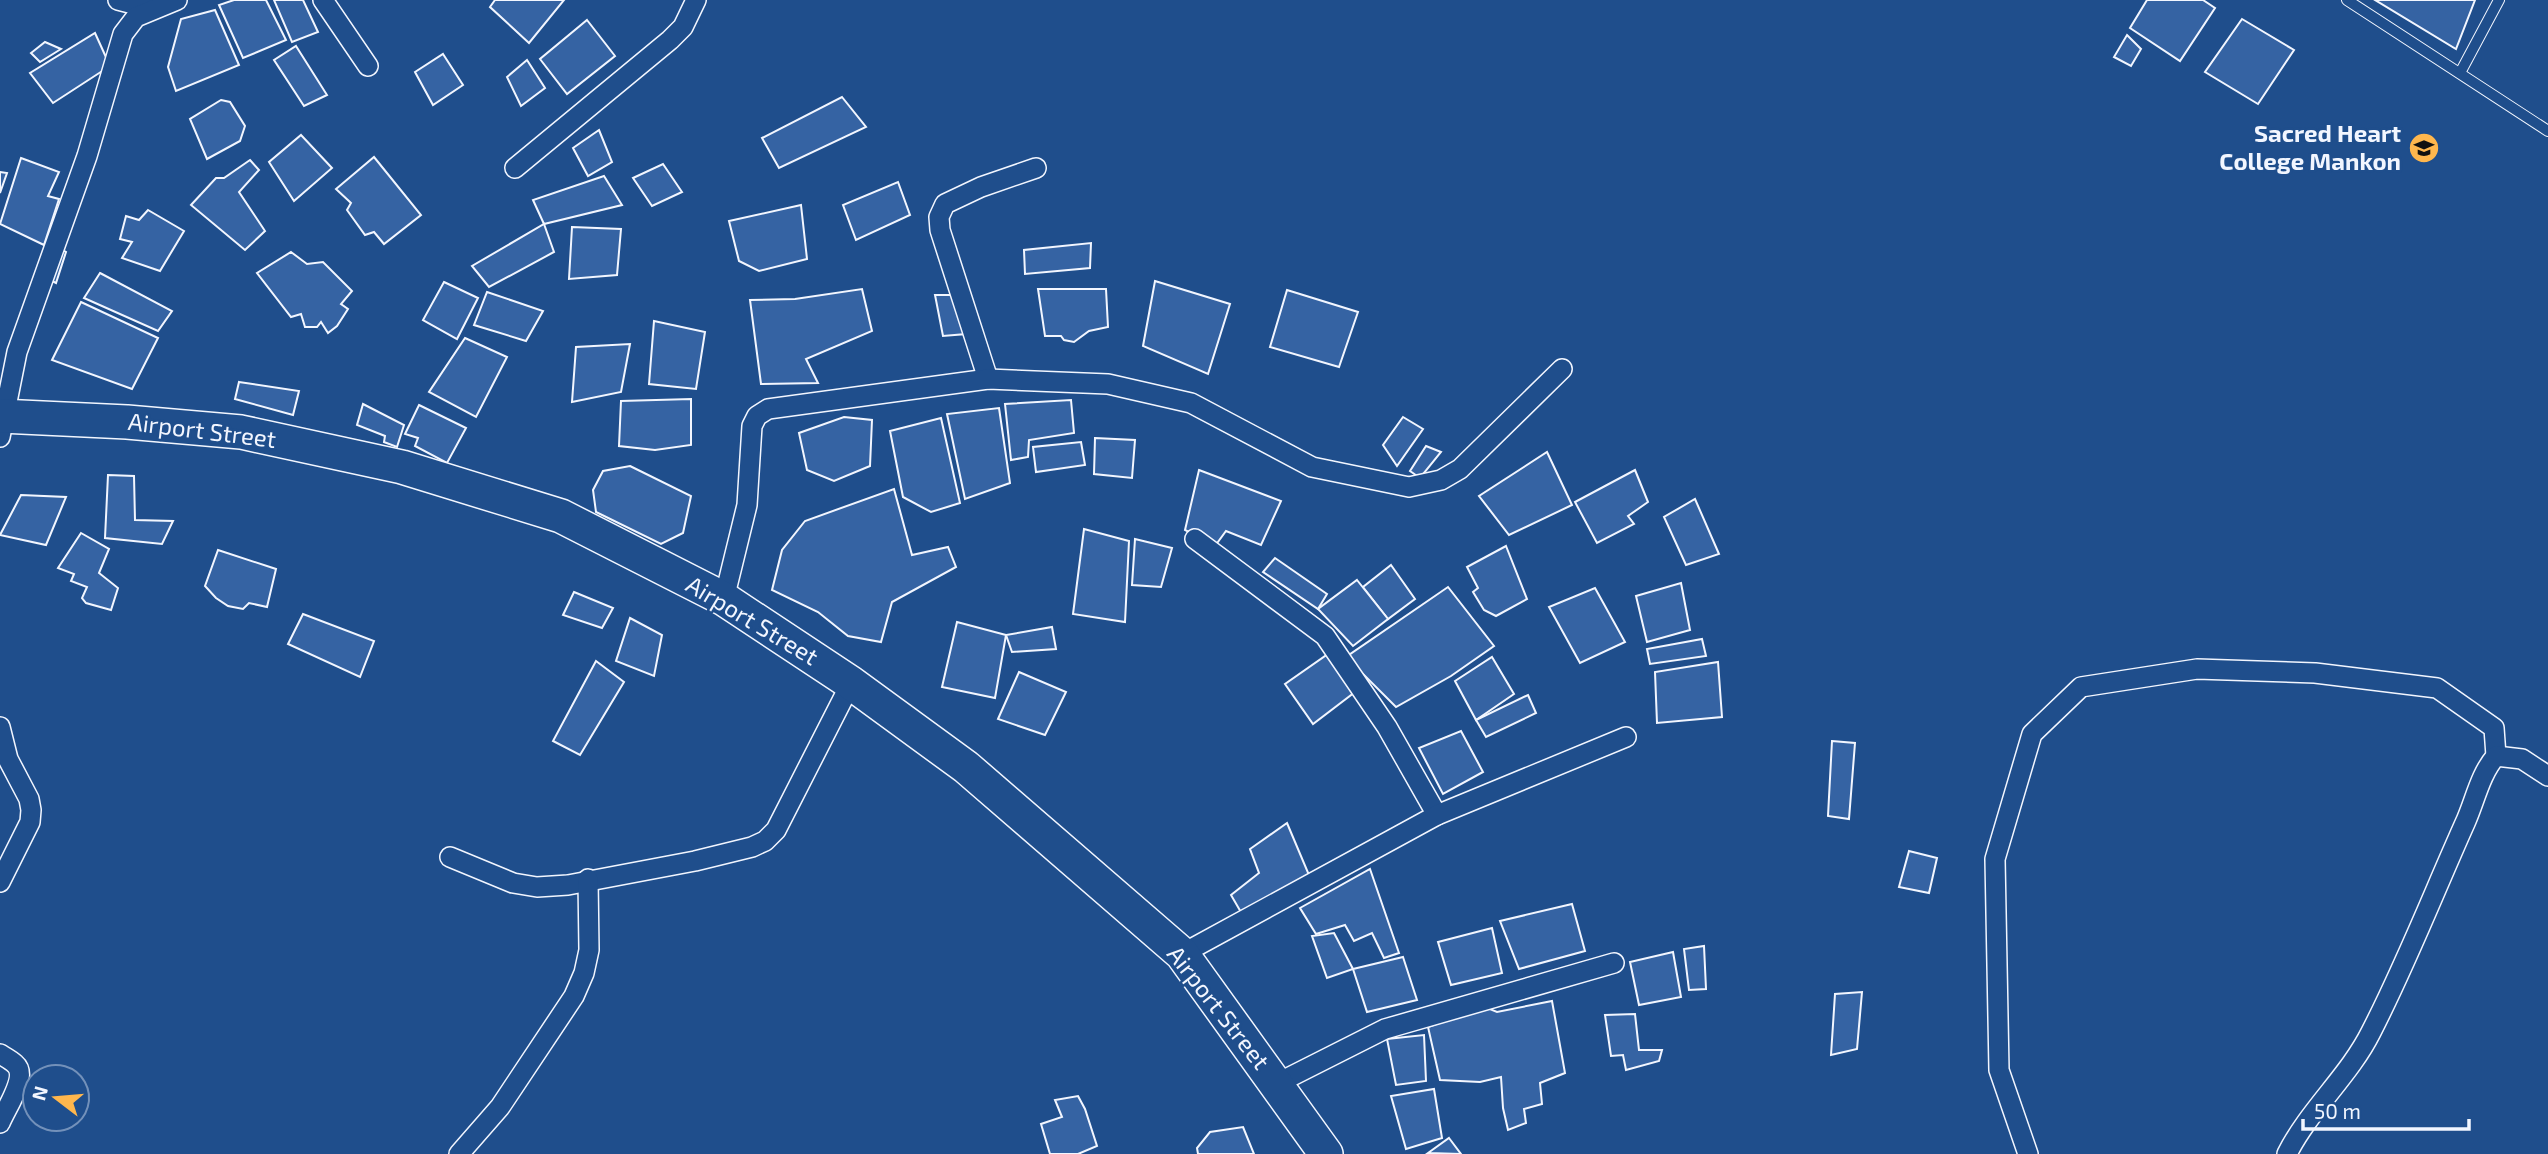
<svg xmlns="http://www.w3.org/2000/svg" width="2548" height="1154" viewBox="0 0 2548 1154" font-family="'Exo 2',sans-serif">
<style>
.building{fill:#3563a3;stroke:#f2f6ff;stroke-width:2}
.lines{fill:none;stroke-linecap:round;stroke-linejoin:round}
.service-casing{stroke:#f2f6ff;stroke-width:12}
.minor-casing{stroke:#f2f6ff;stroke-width:22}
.trunk-casing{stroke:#f2f6ff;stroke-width:36}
.service{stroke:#1f4e8c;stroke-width:10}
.minor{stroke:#1f4e8c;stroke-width:19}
.trunk{stroke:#1f4e8c;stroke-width:33}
.labels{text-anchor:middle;stroke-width:5;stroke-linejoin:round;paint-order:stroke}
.poi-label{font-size:24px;font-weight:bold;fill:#f2f6ff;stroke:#1f4e8c;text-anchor:end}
.street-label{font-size:24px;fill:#f2f6ff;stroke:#1f4e8c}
</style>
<rect width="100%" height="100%" fill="#1f4e8c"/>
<g class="building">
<path d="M234,0H266L286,40L243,58L219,5Z"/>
<path d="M274,0H303L318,32L292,42Z"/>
<path d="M495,0H564L529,43L490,7Z"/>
<path d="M2147,0H2203L2215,8L2180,61L2130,28Z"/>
<path d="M2375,0H2475L2456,49Z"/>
<path d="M215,10L239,65L176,91L168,67L181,19Z"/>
<path d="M2242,19L2294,50L2258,104L2205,72Z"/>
<path d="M587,20L615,56L567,94L540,59Z"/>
<path d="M95,33L110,66L53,103L30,73Z"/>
<path d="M2127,35L2141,49L2131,66L2114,57Z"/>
<path d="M45,42L61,49L40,62L31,53Z"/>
<path d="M296,46L327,95L304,106L274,60Z"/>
<path d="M443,54L463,85L433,105L415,72Z"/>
<path d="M527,60L545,88L521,106L507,77Z"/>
<path d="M842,97L866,127L779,168L762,138Z"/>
<path d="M221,100L230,102L245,126L240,141L207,159L190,119Z"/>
<path d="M599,130L612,162L588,176L573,148Z"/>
<path d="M301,135L332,168L294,201L269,162Z"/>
<path d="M374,157L421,215L384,244L374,232L365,235L347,210L351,203L336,189Z"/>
<path d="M21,158L59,172L48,196L59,199L44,245L0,224Z"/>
<path d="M250,160L259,170L239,192L265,231L245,250L191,205L216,178H224Z"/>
<path d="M663,164L682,192L652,206L633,178Z"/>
<path d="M0,172L7,173L0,193Z"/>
<path d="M604,176L622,205L544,224L533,200Z"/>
<path d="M898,182L910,215L856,240L843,205Z"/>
<path d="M801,205L807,259L759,271L739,261L729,221Z"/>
<path d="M148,210L184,231L160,271L122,258L132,242L120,239L126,216L139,220Z"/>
<path d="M544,224L554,252L489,287L472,266Z"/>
<path d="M572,227L621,229L617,275L569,279Z"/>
<path d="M1091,243L1090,268L1025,274L1024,250Z"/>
<path d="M59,248L66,252L56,283L50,280Z"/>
<path d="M291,252L307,264L323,262L352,291L341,304L348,309L337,326L328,333L321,322L317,327H305L301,314L291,317L257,273Z"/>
<path d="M100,273L172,311L158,331L84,298Z"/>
<path d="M1155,281L1230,304L1208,374L1143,346Z"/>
<path d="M444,282L478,298L457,339L423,320Z"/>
<path d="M862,289L872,331L806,359L818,383L761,384L750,300L795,299Z"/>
<path d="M1038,289H1106L1108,327L1089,331L1074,342L1064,340L1061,336H1045Z"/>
<path d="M1287,290L1358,312L1339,367L1270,347Z"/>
<path d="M487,292L543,311L526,341L474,325Z"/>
<path d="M935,295H953L966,334L943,336Z"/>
<path d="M81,302L158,338L132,389L52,360Z"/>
<path d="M654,321L705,332L696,389L649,384Z"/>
<path d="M465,338L507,357L476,417L429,392Z"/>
<path d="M630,344L621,392L572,402L576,347Z"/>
<path d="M239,382L299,391L293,415L235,399Z"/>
<path d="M691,399V445L655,450L619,446L621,401Z"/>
<path d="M1071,400L1074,433L1029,440L1028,457L1011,460L1005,404Z"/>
<path d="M363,404L404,425L397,447L384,442L385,436L357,425Z"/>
<path d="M419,405L466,428L447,463L415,446L418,438L405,434Z"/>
<path d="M999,408L1010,483L965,499L947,414Z"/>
<path d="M844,417L872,420L870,466L834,481L807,470L799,433Z"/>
<path d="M1403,417L1423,429L1397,466L1383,445Z"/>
<path d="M941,418L960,503L931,512L903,497L890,431Z"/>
<path d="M1095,438L1135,440L1132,478L1094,474Z"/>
<path d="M1081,442L1085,465L1036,472L1033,447Z"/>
<path d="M1426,446L1441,452L1420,478L1410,471Z"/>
<path d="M1547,452L1572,505L1509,535L1479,496Z"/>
<path d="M630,466L691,496L683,533L661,544L596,512L593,490L603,471Z"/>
<path d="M1199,470L1281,501L1261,545L1226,531L1215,546L1185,530Z"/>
<path d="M1635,470L1648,502L1628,516L1634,524L1597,543L1575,502Z"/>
<path d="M108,475L134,476L135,520L173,521L162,544L105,538Z"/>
<path d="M894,489L912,555L948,547L956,567L892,602L881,642L848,636L818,612L772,590L782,550L805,521Z"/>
<path d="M21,495L66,497L46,545L0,535Z"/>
<path d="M1695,499L1719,554L1686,565L1664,517Z"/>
<path d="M1084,529L1129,541L1125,622L1073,614Z"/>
<path d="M81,533L109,549L99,573L118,588L111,610L86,603L82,598L87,587L71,581L74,574L58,568Z"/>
<path d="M1135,539L1172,548L1161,587L1132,585Z"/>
<path d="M1506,546L1527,599L1496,616L1484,610L1473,592L1478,588L1467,567Z"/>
<path d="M218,550L276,569L267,607L249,603L243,609L228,606L216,598L205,586Z"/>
<path d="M1275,558L1327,594L1318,609L1263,572Z"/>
<path d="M1391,565L1415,599L1388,619L1363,587Z"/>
<path d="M1357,580L1388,619L1353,646L1318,609Z"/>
<path d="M1681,583L1690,630L1647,642L1636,596Z"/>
<path d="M1448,587L1494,646L1451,676L1396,707L1346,657Z"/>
<path d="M1595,588L1625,642L1580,663L1549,607Z"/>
<path d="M574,592L613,608L602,628L563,615Z"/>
<path d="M303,614L374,641L360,677L288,644Z"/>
<path d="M630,618L662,635L654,676L616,661Z"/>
<path d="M957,622L1006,635L995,698L942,687Z"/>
<path d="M1052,627L1056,649L1012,652L1006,635Z"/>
<path d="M1702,639L1706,656L1650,664L1647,649Z"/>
<path d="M1328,654L1355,692L1313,724L1285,684Z"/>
<path d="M1492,657L1514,694L1476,720L1455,681Z"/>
<path d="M596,661L624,682L580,755L553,741Z"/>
<path d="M1718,662L1722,717L1657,723L1655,672Z"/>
<path d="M1019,672L1066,692L1045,735L998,719Z"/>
<path d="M1528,695L1536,713L1486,737L1476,720Z"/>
<path d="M1461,731L1483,772L1443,794L1419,748Z"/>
<path d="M1832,741L1855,743L1849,819L1828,816Z"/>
<path d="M1287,823L1309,875L1242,914L1231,895L1259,873L1250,849Z"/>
<path d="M1909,851L1937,858L1929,893L1899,887Z"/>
<path d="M1370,869L1399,953L1384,958L1372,933L1354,941L1345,925L1316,934L1300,908Z"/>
<path d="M1572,904L1585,951L1519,969L1500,921Z"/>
<path d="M1492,928L1502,973L1451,985L1438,942Z"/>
<path d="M1334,933L1353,969L1327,978L1312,936Z"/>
<path d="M1704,946L1706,989L1689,990L1684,949Z"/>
<path d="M1673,952L1681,997L1639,1005L1630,962Z"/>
<path d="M1403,957L1417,1000L1367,1012L1353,969Z"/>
<path d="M1862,992L1857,1049L1831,1055L1835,994Z"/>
<path d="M1552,1001L1565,1073L1540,1083L1542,1104L1524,1109L1526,1123L1508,1130L1503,1108L1501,1077L1480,1082L1440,1080L1428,1027L1485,1007L1497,1012Z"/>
<path d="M1635,1014L1639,1050H1662L1659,1061L1626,1070L1623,1055L1611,1056L1605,1015Z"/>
<path d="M1424,1035L1426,1081L1396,1085L1387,1039Z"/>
<path d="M1434,1089L1442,1138L1406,1149L1391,1096Z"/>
<path d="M1078,1096L1085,1109L1097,1146L1078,1154H1050L1041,1124L1062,1117L1055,1100Z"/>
<path d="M1243,1127L1254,1154H1198L1197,1148L1210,1132Z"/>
<path d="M1449,1138L1461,1154L1428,1153Z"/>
</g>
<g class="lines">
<g class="service-casing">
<g id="service">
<path d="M2347,0L2548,131"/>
<path d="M2460,73L2499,0"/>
</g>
</g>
<g class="minor-casing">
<g id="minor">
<path d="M118,0L153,9"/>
<path d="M323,0L368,66"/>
<path d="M515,168L670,40L683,27L696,0"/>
<path d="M988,379L940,230L939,217L945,204L981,187L1036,168"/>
<path d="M0,437L17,352L87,156L123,34L136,17L177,0"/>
<path d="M1195,539L1325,636L1387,727L1437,815"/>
<path d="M724,599L747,505L752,426L757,416L768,409L988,379L1108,384L1191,403L1312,467L1409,487L1441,480L1460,469L1562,369"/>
<path d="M0,727L8,759L29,799L31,810L30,822L0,882"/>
<path d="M450,857L513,883L537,887L568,885L695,861L752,847L765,841L776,830L851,683"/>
<path d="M1182,954L1437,815L1626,737"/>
<path d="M0,1054C5,1057 11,1060 15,1064C29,1076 6,1108 0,1123"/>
<path d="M1276,1084L1385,1029L1614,963"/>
<path d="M459,1154L500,1107L574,996L584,973L589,950L588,879"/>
<path d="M2028,1154L1999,1070L1995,859L2032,734L2081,687L2197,669L2315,673L2437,688L2494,728L2496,756"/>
<path d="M2287,1154C2309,1110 2349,1076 2371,1032C2406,964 2434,892 2465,823C2475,801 2480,774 2496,756L2522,759L2548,776"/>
</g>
</g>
<g class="trunk-casing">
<path id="trunk" d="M0,416L127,422L241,432L402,467L561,516L724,599L851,683L966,767L1182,954L1326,1154"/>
</g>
<use href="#service" class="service"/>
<use href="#minor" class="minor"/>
<use href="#trunk" class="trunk"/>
</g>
<defs>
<g id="school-disc" transform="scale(1.575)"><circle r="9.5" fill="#ffb74d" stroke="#1f4e8c"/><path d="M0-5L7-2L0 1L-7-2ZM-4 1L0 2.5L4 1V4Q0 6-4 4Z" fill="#111"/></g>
</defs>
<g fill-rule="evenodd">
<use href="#school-disc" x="2424" y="148"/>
</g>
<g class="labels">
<g class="poi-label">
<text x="2401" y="142">Sacred Heart<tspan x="2401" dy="28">College Mankon</tspan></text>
</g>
<g class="street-label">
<text transform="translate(202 431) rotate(7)" y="8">Airport Street</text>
<text transform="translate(752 621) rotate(31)" y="8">Airport Street</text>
<text transform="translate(1218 1008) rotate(52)" y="8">Airport Street</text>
</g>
</g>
<g transform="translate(56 1098) rotate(286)"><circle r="33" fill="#1f4e8c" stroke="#7391ba" stroke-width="2"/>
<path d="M0-5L12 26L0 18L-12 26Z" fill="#ffb74d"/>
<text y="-10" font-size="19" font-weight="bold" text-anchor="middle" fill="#f2f6ff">N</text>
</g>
<path d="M2303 1119v10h166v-10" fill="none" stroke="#f2f6ff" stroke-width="3.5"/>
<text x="2314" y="1119" font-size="21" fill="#f2f6ff" stroke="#1f4e8c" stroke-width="5" paint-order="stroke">50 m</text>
</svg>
